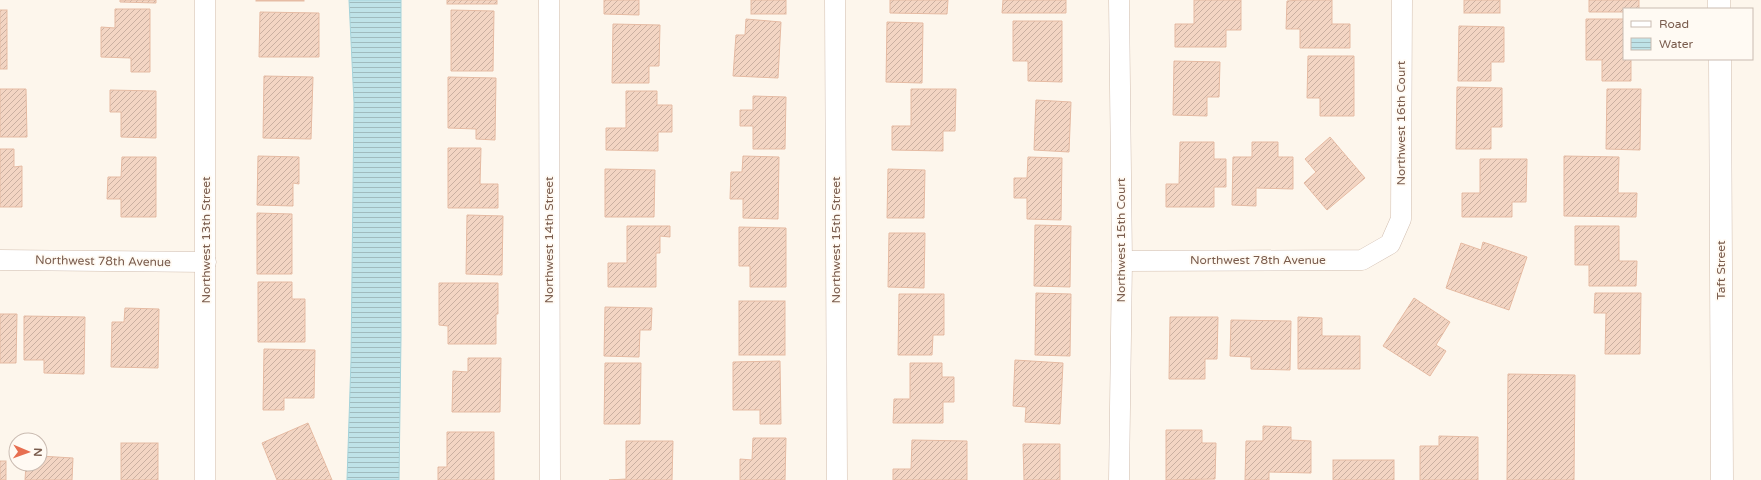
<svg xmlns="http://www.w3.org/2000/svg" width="1761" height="480" viewBox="0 0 1761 480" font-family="'Varela Round',sans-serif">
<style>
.water{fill:url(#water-rules);stroke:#a5d3da}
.building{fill:url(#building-hatch);stroke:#e6bba3}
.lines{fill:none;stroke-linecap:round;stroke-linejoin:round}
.minor-casing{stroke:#d1beb0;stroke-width:21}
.tertiary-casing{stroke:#d1beb0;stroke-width:23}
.minor{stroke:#fff;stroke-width:20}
.tertiary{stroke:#fff;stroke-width:22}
.labels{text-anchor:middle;stroke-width:3.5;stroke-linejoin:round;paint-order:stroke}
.street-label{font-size:12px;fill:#7a5c4d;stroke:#fffaf3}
</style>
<defs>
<pattern id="water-rules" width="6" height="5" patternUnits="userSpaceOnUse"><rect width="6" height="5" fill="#bfe3e8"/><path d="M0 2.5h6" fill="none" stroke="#a0bbbe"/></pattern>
<pattern id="building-hatch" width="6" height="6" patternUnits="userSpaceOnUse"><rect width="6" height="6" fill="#f3d5c3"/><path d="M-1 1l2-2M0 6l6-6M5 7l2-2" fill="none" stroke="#cab0a1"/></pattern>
</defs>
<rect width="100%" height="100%" fill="#fdf6ec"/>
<path class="water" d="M349,0H401V337L399,480H347L351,360L354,103Z"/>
<g class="building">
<path d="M120,0H156V3L120,2Z"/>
<rect x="256" y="0" width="48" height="1"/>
<rect x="447" y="0" width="50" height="4"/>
<path d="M604,0H639V15L604,14Z"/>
<rect x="751" y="0" width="35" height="14"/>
<path d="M890,0H948L947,14L890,13Z"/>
<path d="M1003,0H1066V13H1002Z"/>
<path d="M1194,0H1241V30H1226V47H1175V24H1194Z"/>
<path d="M1300,0H1332V24H1350V48H1300V29H1286L1287,1Z"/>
<rect x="1464" y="0" width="36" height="13"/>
<path d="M1589,0H1639V9H1624V12H1589Z"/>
<path d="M115,9H150V72H131V58L101,57V27L115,28Z"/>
<rect x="0" y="10" width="7" height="59"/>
<path d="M451,10L494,11L493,71H451Z"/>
<path d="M260,12L319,13V57H259Z"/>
<path d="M746,19L781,22L778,78L733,76L736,35H745Z"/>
<path d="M1586,19H1624V59H1631V81H1602V60H1586Z"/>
<path d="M1013,21H1062V82L1028,81V61H1013Z"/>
<path d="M887,22L923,23L922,83L886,82Z"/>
<path d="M613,24L660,25L659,66H649V83H612Z"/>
<path d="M1459,26L1504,27V62H1491V81H1458Z"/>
<path d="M1308,56H1354V116H1320V98H1307Z"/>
<path d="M1174,61L1220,62L1219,97H1207V116L1173,115Z"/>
<path d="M264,76L313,77L311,139L263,138Z"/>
<path d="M448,77L496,78L495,140L476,139V129L448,128Z"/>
<path d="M1457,87L1502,88V127H1491V149H1456Z"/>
<path d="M0,89H26L27,137H0Z"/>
<path d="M911,89H956L955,131H943V151L892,150V126H911Z"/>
<path d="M1607,89H1641L1640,150L1606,149Z"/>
<path d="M110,90L156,91V138L121,137V112H110Z"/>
<path d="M626,91H657V105H672V132H658V151L606,150V128H626Z"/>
<path d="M753,96L786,97L785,149H753V126H740V110H753Z"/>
<path d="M1036,100L1071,102L1069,152L1034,150Z"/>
<path d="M1330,137L1365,178L1327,210L1304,183L1316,172L1305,159Z"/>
<path d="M1180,142H1214V159H1226V187H1214V207H1166V184H1179Z"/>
<path d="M1252,142H1278V157H1293V189L1256,188V206L1232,205L1233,157H1252Z"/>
<path d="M448,148H481L480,184H498V208H448Z"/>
<path d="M0,149H14V167L22,166V207H0Z"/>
<path d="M258,156L299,157V184L293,183V206L257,205Z"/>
<path d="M743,156L779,157L778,219L743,218V199H730L731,172H742Z"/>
<path d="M1564,156L1619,157L1618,193H1637L1636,217L1564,216Z"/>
<path d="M122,157H156V217H121V199H107L108,177H121Z"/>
<path d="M1028,157L1062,158L1061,220L1027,219V198H1014V178H1027Z"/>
<path d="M1480,159H1527L1526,202H1512V217H1462V193H1480Z"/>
<path d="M605,169L655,170L654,217H605Z"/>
<path d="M888,169L925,170L924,218H887Z"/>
<path d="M257,213L292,214V274H257Z"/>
<path d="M467,215L503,216L502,275L466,274Z"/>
<path d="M1035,225L1071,226L1070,287L1034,286Z"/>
<path d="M627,226H670V237L660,236V253H656V287H608V263H627Z"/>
<path d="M1575,226H1619V261H1637L1636,286H1589V265H1575Z"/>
<path d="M739,227L786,228V287H750V266H739Z"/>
<path d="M889,233H925L924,288L888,287Z"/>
<path d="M1483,242L1527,257L1509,310L1446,288L1461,243L1481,250Z"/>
<path d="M258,282H292V299H305V342H258Z"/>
<path d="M439,283H498V314H496V344H448V326L439,325Z"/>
<path d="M1036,293L1071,294L1070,356L1035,355Z"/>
<path d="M1595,293H1641L1640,354H1605L1606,313H1594Z"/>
<path d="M899,294H944V335H933L932,355H898Z"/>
<path d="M1414,298L1450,322L1436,345L1446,351L1430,376L1383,346Z"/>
<rect x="739" y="301" width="46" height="54"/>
<path d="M605,307L652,308L651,330H640L639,357L604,356Z"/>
<path d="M125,308L159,309L158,368L111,367L112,322H124Z"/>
<path d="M0,314H17L16,363H0Z"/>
<path d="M24,316L85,317L84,374L44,373V360H24Z"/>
<path d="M1170,317H1218L1217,359H1205V379H1169Z"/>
<path d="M1298,317L1322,318V336H1360V369H1298Z"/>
<path d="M1231,320L1291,321L1290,370L1251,369V357L1230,356Z"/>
<path d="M264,349L315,350L314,398H284V410H263Z"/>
<path d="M468,358H501L500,412H452L453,371L468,372Z"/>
<path d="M1015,360L1063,363L1060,424L1025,422L1026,407L1013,406Z"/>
<path d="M780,361L781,424H760V410H733V362Z"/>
<path d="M605,363H641L640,424H604Z"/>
<path d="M910,363H942V377H954V402H943V423H893L894,399H910Z"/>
<path d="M1508,374L1575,375L1574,480H1507Z"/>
<path d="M308,423L332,480H277L262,443Z"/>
<path d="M1263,426L1291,427V440L1311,441V473L1269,472V480H1245L1246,441H1263Z"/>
<path d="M1166,430H1202V443H1216L1215,479L1166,480Z"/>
<path d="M447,432H494V480H438V467H447Z"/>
<path d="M1439,436L1478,437V480H1420V446H1439Z"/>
<path d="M753,438H786L785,480H740V459L752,460Z"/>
<path d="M912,440L967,441V480H893V469H911Z"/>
<path d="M626,441H673L672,480H609L626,479Z"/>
<rect x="121" y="443" width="37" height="37"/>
<path d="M1023,444H1060V480H1024Z"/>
<path d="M40,456L73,458L72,480H25L26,464H40Z"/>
<rect x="1333" y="460" width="61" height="20"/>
<rect x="0" y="461" width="6" height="19"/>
</g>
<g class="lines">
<g class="minor-casing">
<g id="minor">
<path d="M549,0L550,480"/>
<path d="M835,0L837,480"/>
<path d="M0,260L206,262"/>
<path d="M1122,261L1362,260L1390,244L1401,219L1402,0"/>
<path d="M205,480V0"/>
<path d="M1119,480L1122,261L1119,0"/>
</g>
</g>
<g class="tertiary-casing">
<g id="tertiary">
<path d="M1719,0V9"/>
<path d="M1720,59L1722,480"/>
</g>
</g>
<use href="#minor" class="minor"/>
<use href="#tertiary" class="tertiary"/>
</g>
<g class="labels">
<g class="street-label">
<text transform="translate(1401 123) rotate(-90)" y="4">Northwest 16th Court</text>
<text transform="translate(206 240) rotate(-90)" y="4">Northwest 13th Street</text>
<text transform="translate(549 240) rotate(-90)" y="4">Northwest 14th Street</text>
<text transform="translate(836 240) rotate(-90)" y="4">Northwest 15th Street</text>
<text transform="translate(1121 240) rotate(-90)" y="4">Northwest 15th Court</text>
<text x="1258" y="264">Northwest 78th Avenue</text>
<text transform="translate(103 261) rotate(1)" y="4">Northwest 78th Avenue</text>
<text transform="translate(1721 270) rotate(-90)" y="4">Taft Street</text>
</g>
</g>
<rect x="1623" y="8" width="130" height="52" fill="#fffaf3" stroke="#cabbb1"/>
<rect x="1631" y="21" width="20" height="6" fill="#ffffff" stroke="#cabbb1"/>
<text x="1659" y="28" font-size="12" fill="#7a5c4d">Road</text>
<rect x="1631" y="38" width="20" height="12" fill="url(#water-rules)" stroke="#cabbb1"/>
<text x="1659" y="48" font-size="12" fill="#7a5c4d">Water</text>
<g transform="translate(28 452) rotate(92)"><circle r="19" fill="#fffaf3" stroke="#cabbb1"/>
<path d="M0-3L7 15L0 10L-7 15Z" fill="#e76f51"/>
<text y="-6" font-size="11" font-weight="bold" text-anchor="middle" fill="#7a5c4d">N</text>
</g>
</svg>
